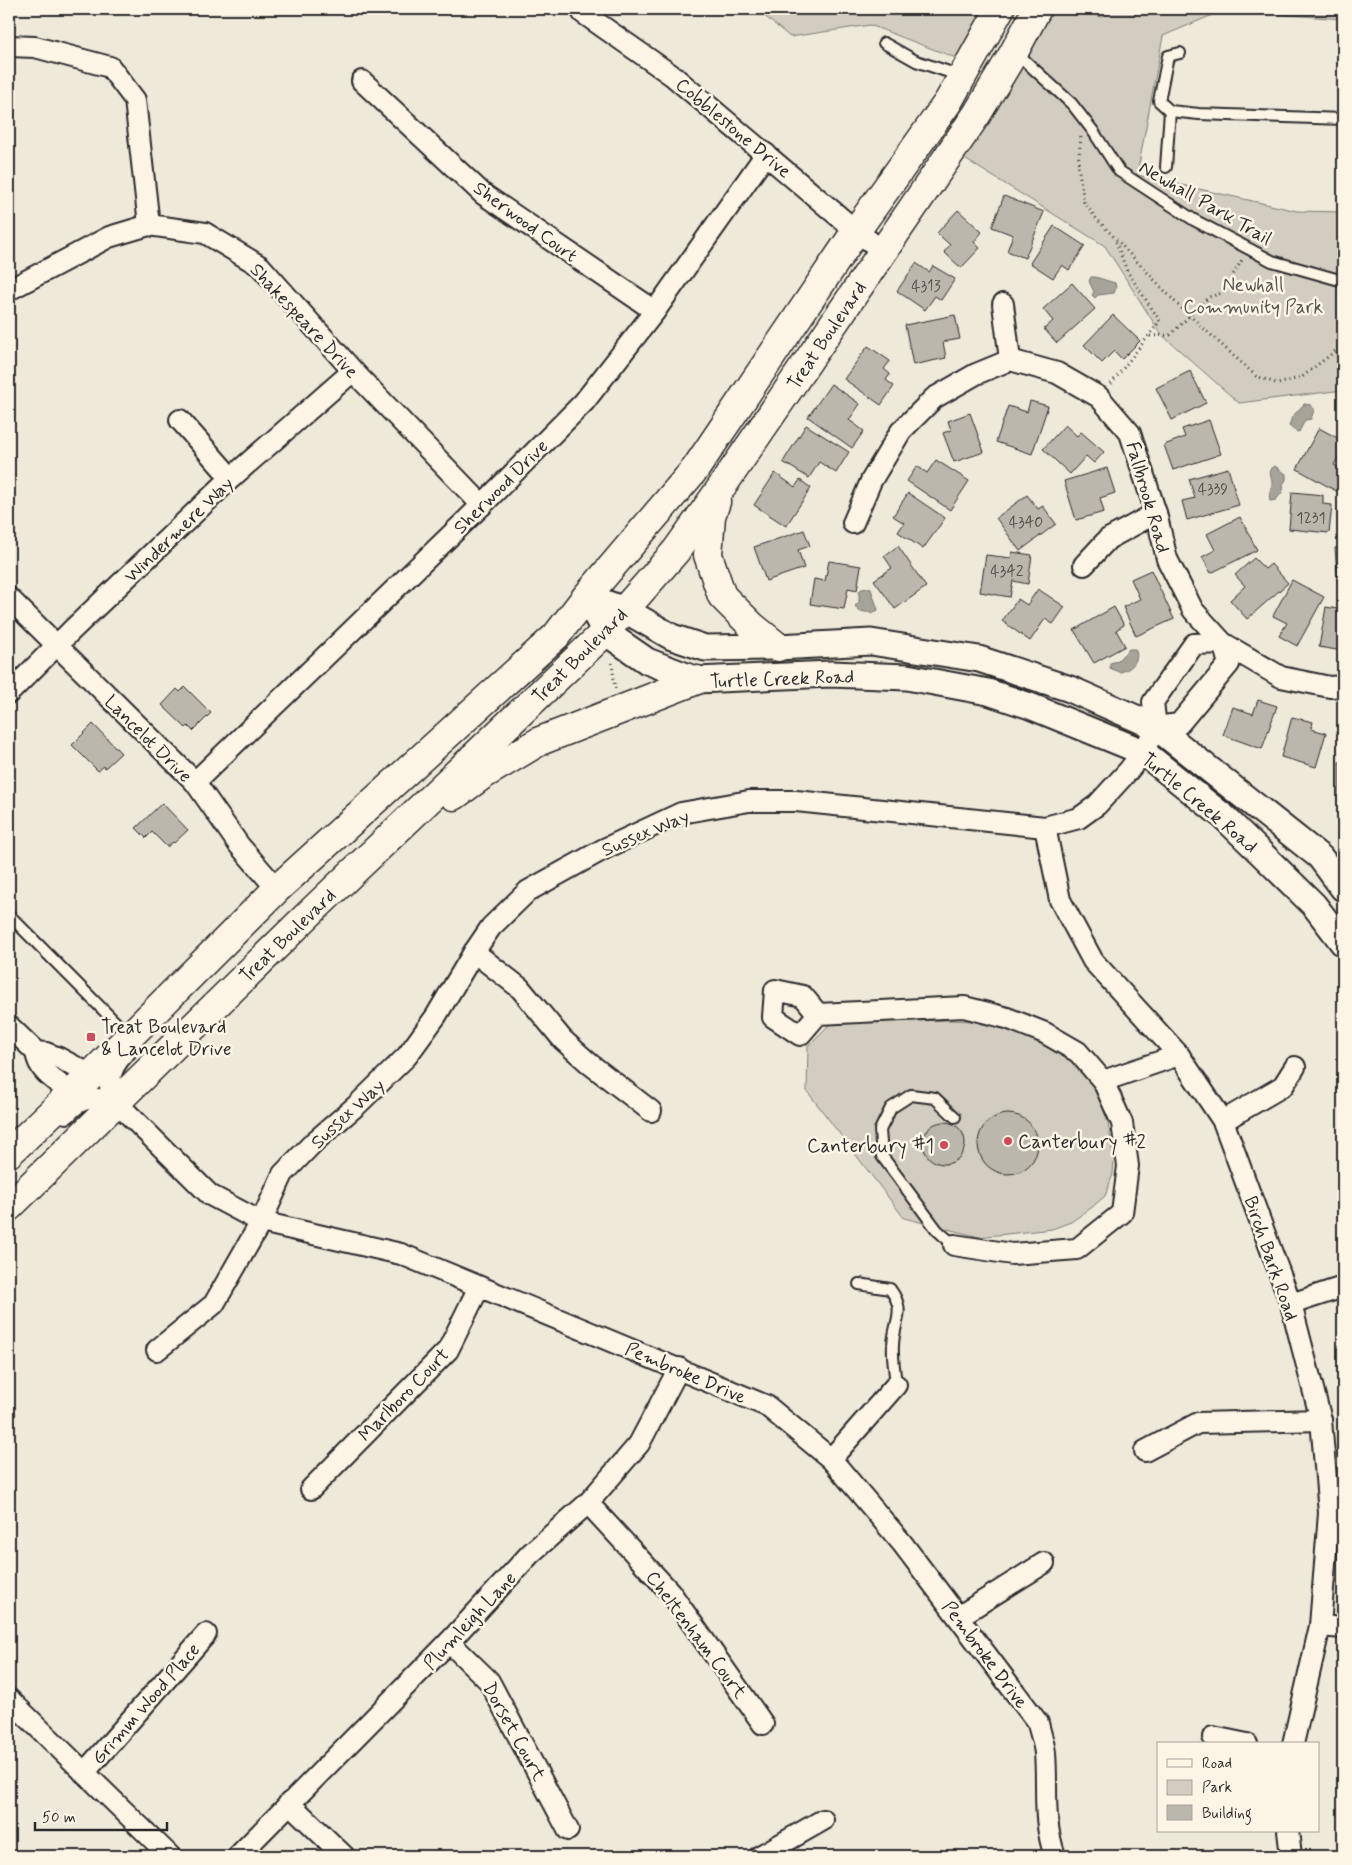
<svg xmlns="http://www.w3.org/2000/svg" width="1352" height="1865" viewBox="0 0 1352 1865" font-family="Mynerve,sans-serif">
<style>
.green{fill:#d2cdc0;stroke:#7e7c76}
.water{fill:#a6a399;stroke:#75736d}
.lines{fill:none;stroke-linecap:round;stroke-linejoin:round}
.stream{stroke:#75736d;stroke-width:5}
.building{fill:#bcb7ac;stroke:#2b2b2b}
.service-casing{stroke:#2b2b2b;stroke-width:14}
.minor-casing{stroke:#2b2b2b;stroke-width:24}
.tertiary-casing{stroke:#2b2b2b;stroke-width:29}
.secondary-casing{stroke:#2b2b2b;stroke-width:31}
.path{stroke:#2b2b2b;stroke-width:3;stroke-dasharray:1 4;stroke-linecap:butt}
.service{stroke:#fcf5e5;stroke-width:10}
.minor{stroke:#fcf5e5;stroke-width:20}
.tertiary{stroke:#fcf5e5;stroke-width:25}
.secondary{stroke:#fcf5e5;stroke-width:28}
.poi-dot{fill:#d1495b;stroke:#fcf5e5;stroke-width:2}
.labels{text-anchor:middle;stroke-width:5;stroke-linejoin:round;paint-order:stroke}
.number-label{font-size:16px;fill:#4f4e4b}
.street-label{font-size:19px;fill:#2b2b2b;stroke:#fcf5e5}
.park-label{font-size:19px;fill:#555450;stroke:#fcf5e5}
.poi-label{font-size:19px;fill:#2b2b2b;stroke:#fcf5e5;text-anchor:start}
</style>
<rect width="100%" height="100%" fill="#efe9da"/>
<filter id="ink" filterUnits="userSpaceOnUse"><feTurbulence type="fractalNoise" baseFrequency=".02" numOctaves="2"/><feDisplacementMap in="SourceGraphic" scale="10" xChannelSelector="R" yChannelSelector="G"/><feConvolveMatrix kernelMatrix="1 2 1 2 8 2 1 2 1" color-interpolation-filters="sRGB"/></filter>
<g filter="url(#ink)">
<g class="green">
<path d="M756,9H1000L969,63L870,25L790,37Z"/>
<path d="M1037,9H1075L1102,17L1080,9H1343V19L1224,10L1163,36L1137,175L1297,211L1343,212V390L1239,403L1161,334L1105,246L952,151Z"/>
<path d="M951,1020L972,1021L1015,1032L1045,1043L1064,1053L1095,1084L1108,1123L1114,1158L1113,1174L1105,1196L1091,1208L1071,1222L1052,1229L979,1237L904,1218L807,1091L808,1046L831,1023Z"/>
</g>
<g class="water">
<path d="M1091,277H1095L1115,283L1116,288L1114,293L1098,295L1095,298L1092,295L1094,292L1089,281Z"/>
<path d="M1304,404L1311,405L1314,410L1311,419L1305,420L1299,432L1295,431L1289,426L1292,417Z"/>
<path d="M1275,466L1286,474V480L1283,484C1285,492 1280,494 1276,500L1270,501C1268,494 1272,489 1272,483C1272,478 1269,475 1271,469Z"/>
<path d="M867,588L871,589L878,610L873,613L859,611L855,606L859,602V591L862,589Z"/>
<path d="M1129,649H1135C1141,660 1130,671 1119,672L1110,668V663L1117,661Z"/>
</g>
<g class="lines">
<path class="stream" d="M935,9L967,12L990,10"/>
</g>
<g class="building">
<path d="M1004,196L1044,212L1025,258L1007,251L1013,235L992,227Z"/>
<path d="M958,210L982,232L974,242L980,248L961,268L944,252L950,245L937,233Z"/>
<path d="M1054,226L1085,246L1069,270L1062,265L1053,278L1030,263Z"/>
<path d="M916,263L929,272L933,266L955,279L941,300L935,296L925,310L897,291Z"/>
<path d="M1072,283L1095,309L1057,343L1044,329L1053,321L1043,309Z"/>
<path d="M955,315L960,339L943,342L946,358L913,365L905,325Z"/>
<path d="M1113,315L1140,341L1122,359L1114,351L1102,363L1084,345Z"/>
<path d="M868,346L890,361L884,369L890,374L886,380L894,386L881,405L844,379Z"/>
<path d="M1190,371L1206,403L1172,420L1156,388Z"/>
<path d="M831,384L860,404L849,420L864,431L852,448L808,417Z"/>
<path d="M1030,401L1048,406L1032,454L996,442L1008,406L1027,412Z"/>
<path d="M970,413L984,452L954,462L943,433L951,430L948,421Z"/>
<path d="M1209,420L1221,454L1173,470L1164,445L1185,437L1182,429Z"/>
<path d="M806,425L849,452L836,473L819,462L809,478L783,462Z"/>
<path d="M1065,425L1077,436L1081,432L1104,452L1094,463L1086,456L1070,474L1043,449Z"/>
<path d="M1319,428L1343,441V448L1334,465L1343,470V483L1338,492L1297,469Z"/>
<path d="M936,460L969,481L950,510L907,481L917,466L927,473Z"/>
<path d="M1107,468L1115,493L1100,498L1104,512L1076,520L1064,481Z"/>
<path d="M1228,468L1239,505L1187,520L1182,501L1195,498L1189,479Z"/>
<path d="M775,473L795,487L800,480L811,488L786,526L754,505Z"/>
<path d="M1292,492L1323,495V504L1332,505L1329,533L1289,529Z"/>
<path d="M908,493L945,518L923,549L898,532L904,523L893,516Z"/>
<path d="M1027,495L1038,509L1043,506L1056,524L1020,551L996,518Z"/>
<path d="M1240,517L1257,550L1211,573L1202,557L1215,550L1207,534Z"/>
<path d="M804,530L810,546L798,550L804,568L766,581L754,547Z"/>
<path d="M898,546L926,587L895,609L874,580L892,568L884,556Z"/>
<path d="M1343,547V583L1338,584L1335,548Z"/>
<path d="M1012,552L1032,555L1028,584L1013,581L1010,597L980,592L986,555L1011,558Z"/>
<path d="M1254,558L1265,569L1271,564L1288,583L1247,619L1230,600L1245,586L1235,575Z"/>
<path d="M829,561L861,566L857,590L848,588L844,609L810,604L814,579L825,581Z"/>
<path d="M1151,570L1174,619L1136,636L1123,607L1140,599L1131,579Z"/>
<path d="M1292,580L1324,597L1297,646L1279,636L1287,623L1273,616Z"/>
<path d="M1038,589L1065,607L1053,624L1045,619L1030,641L1002,621L1018,599L1027,605Z"/>
<path d="M1114,607L1124,625L1116,630L1125,646L1094,663L1074,630Z"/>
<path d="M1326,607L1343,610V651L1319,647Z"/>
<path d="M185,687L211,713L193,731L188,726L186,728L162,705L177,689L180,692Z"/>
<path d="M1258,700L1277,706L1262,749L1223,735L1233,707L1253,714Z"/>
<path d="M1292,717L1313,722L1311,729L1326,733L1316,767L1281,757Z"/>
<path d="M93,724L121,753L105,768L104,766L98,771L72,745Z"/>
<rect x="1339" y="762" width="4" height="36"/>
<path d="M162,803L188,830L174,843L173,842L167,847L152,832L146,838L136,828Z"/>
<circle cx="1008" cy="1144" r="30"/>
<circle cx="944" cy="1143" r="21"/>
</g>
<g class="lines">
<g class="service-casing">
<g id="service">
<path d="M884,43L916,61L961,76"/>
<path d="M1180,53L1168,56L1159,101L1170,111L1199,114L1343,119"/>
<path d="M1013,54L1024,60L1072,104L1093,131L1119,171L1194,220L1272,261L1343,281"/>
<path d="M1166,167L1170,111"/>
<path d="M9,915L128,1035"/>
<path d="M954,1245L937,1230L882,1156L880,1130L891,1108L911,1095L935,1098L955,1117"/>
<path d="M859,1284L890,1289C907,1312 894,1320 893,1345C892,1358 895,1372 896,1385"/>
</g>
</g>
<g class="minor-casing">
<g id="minor">
<path d="M581,9L583,13L673,76L856,231L883,251"/>
<path d="M9,46L35,47L110,67L135,100L149,225"/>
<path d="M362,81L483,194L655,311"/>
<path d="M9,290L109,237L149,225L205,233L260,266L353,371L482,505"/>
<path d="M1003,304L1010,360"/>
<path d="M180,420L231,478"/>
<path d="M853,523L871,481L901,431L934,398L976,374L1010,360L1057,373L1099,397L1130,433L1156,513L1167,559L1193,610L1223,643L1281,677L1330,687L1343,686"/>
<path d="M1084,565L1108,539L1156,513"/>
<path d="M9,598L195,782L239,845L277,889"/>
<path d="M1223,643L1229,664L1179,724L1156,727L1153,702L1194,644Z"/>
<path d="M9,693L71,631L231,478L353,371"/>
<path d="M195,782L482,505L584,402L655,311L766,154"/>
<path d="M1045,827L1060,900L1093,961L1179,1055L1223,1121L1291,1304L1321,1420L1329,1513L1320,1626L1293,1744"/>
<path d="M474,952L520,988L563,1040L590,1064L651,1111"/>
<path d="M818,1014L803,996L775,990L773,1017L800,1035L818,1014L964,1007L1007,1018L1045,1033L1078,1052L1103,1081L1122,1123L1128,1166L1122,1213L1077,1249L1012,1254L954,1245"/>
<path d="M9,1026L36,1052L46,1053L59,1058L91,1075"/>
<path d="M36,1052C38,1072 57,1082 72,1093"/>
<path d="M125,1052C111,1066 104,1084 116,1102L210,1195L261,1222L401,1254L767,1406L831,1459L902,1543L1038,1723C1040,1733 1044,1743 1045,1753C1048,1791 1042,1818 1055,1856"/>
<path d="M1103,1081L1179,1055"/>
<path d="M66,1113C83,1094 93,1098 116,1102"/>
<path d="M1223,1121L1283,1086L1295,1067"/>
<path d="M1291,1304L1343,1287"/>
<path d="M157,1350L214,1304L261,1222L283,1174L314,1142L357,1105L407,1056L436,1016L474,952L491,927L528,891L604,849L681,813L749,801H796L1045,827L1079,818L1097,805L1129,770L1143,752L1156,727"/>
<path d="M1145,1451L1198,1423L1321,1420"/>
<path d="M831,1459L896,1385"/>
<path d="M311,1489L448,1350L479,1287"/>
<path d="M588,1503L670,1592L763,1724"/>
<path d="M958,1617L1044,1563"/>
<path d="M1320,1626L1343,1628"/>
<path d="M449,1642L489,1681L568,1830"/>
<path d="M9,1699L170,1856"/>
<path d="M1213,1737L1247,1744"/>
<path d="M84,1773L206,1634"/>
<path d="M289,1803L344,1856"/>
<path d="M1288,1831L1291,1856"/>
<path d="M238,1856L449,1642L530,1554L588,1503L639,1444L679,1368"/>
<path d="M760,1856L823,1820"/>
</g>
</g>
<g class="tertiary-casing">
<g id="tertiary">
<path d="M586,597L605,632L647,661L697,680L831,674L907,677L988,692L1030,706L1143,752L1224,817L1314,905L1343,943"/>
<path d="M605,603L625,610L672,637L705,648L778,647L871,642L979,659L1070,689L1156,727L1320,857L1343,888"/>
</g>
</g>
<g class="secondary-casing">
<g id="secondary">
<path d="M716,502L711,516L708,555L722,596L752,626L778,647"/>
<path d="M454,796L483,775L540,741L697,680"/>
<path d="M9,1153L91,1075L277,889L556,636L586,597L696,468L856,231L948,102L1000,9"/>
<path d="M9,1207L314,909L605,632L676,551L721,488L977,114L1013,54L1037,9"/>
</g>
</g>
<g class="path">
<path d="M1081,137L1078,165L1084,202L1095,217L1178,305L1256,376L1278,384L1302,377L1343,345"/>
<path d="M1150,336L1170,335L1209,297L1222,293L1242,260"/>
<path d="M1111,384L1160,321L1127,271L1116,242"/>
<path d="M612,663L615,689"/>
</g>
<use href="#service" class="service"/>
<use href="#minor" class="minor"/>
<use href="#tertiary" class="tertiary"/>
<use href="#secondary" class="secondary"/>
</g>
</g>
<g class="poi-dot">
<rect x="86" y="1032" width="10" height="10" rx="2.5"/>
<circle cx="1008" cy="1141" r="5"/>
<circle cx="944" cy="1145" r="5"/>
</g>
<g class="labels">
<g class="number-label">
<text x="926" y="291">4313</text>
<text x="1213" y="494">4339</text>
<text x="1311" y="523">1231</text>
<text x="1026" y="527">4340</text>
<text x="1007" y="576">4342</text>
</g>
<g class="street-label">
<text transform="translate(734 127) rotate(40)" y="7">Cobblestone Drive</text>
<text transform="translate(1206 202) rotate(30)" y="7">Newhall Park Trail</text>
<text transform="translate(526 221) rotate(36)" y="7">Sherwood Court</text>
<text transform="translate(305 320) rotate(47)" y="7">Shakespeare Drive</text>
<text transform="translate(826 335) rotate(-56)" y="7">Treat Boulevard</text>
<text transform="translate(500 486) rotate(-45)" y="7">Sherwood Drive</text>
<text transform="translate(1149 497) rotate(74)" y="7">Fallbrook Road</text>
<text transform="translate(178 529) rotate(-44)" y="7">Windermere Way</text>
<text transform="translate(579 655) rotate(-45)" y="7">Treat Boulevard</text>
<text transform="translate(782 678) rotate(-2)" y="7">Turtle Creek Road</text>
<text transform="translate(149 738) rotate(45)" y="7">Lancelot Drive</text>
<text transform="translate(1200 802) rotate(40)" y="7">Turtle Creek Road</text>
<text transform="translate(645 832) rotate(-23)" y="7">Sussex Way</text>
<text transform="translate(287 935) rotate(-44)" y="7">Treat Boulevard</text>
<text transform="translate(347 1113) rotate(-43)" y="7">Sussex Way</text>
<text transform="translate(1272 1258) rotate(71)" y="7">Birch Bark Road</text>
<text transform="translate(686 1372) rotate(23)" y="7">Pembroke Drive</text>
<text transform="translate(403 1394) rotate(-46)" y="7">Marlboro Court</text>
<text transform="translate(469 1620) rotate(-47)" y="7">Plumleigh Lane</text>
<text transform="translate(697 1634) rotate(53)" y="7">Cheltenham Court</text>
<text transform="translate(986 1654) rotate(53)" y="7">Pembroke Drive</text>
<text transform="translate(145 1703) rotate(-49)" y="7">Grimm Wood Place</text>
<text transform="translate(515 1731) rotate(61)" y="7">Dorset Court</text>
</g>
<g class="park-label">
<text x="1253" y="291">Newhall<tspan x="1253" dy="22">Community Park</tspan></text>
</g>
<g class="poi-label">
<text x="101" y="1033">Treat Boulevard<tspan x="101" dy="22">&amp; Lancelot Drive</tspan></text>
<text x="1018" y="1148">Canterbury #2</text>
<text x="934" y="1152" text-anchor="end">Canterbury #1</text>
</g>
</g>
<rect width="1352" height="1865" fill="none" stroke="#fcf5e5" stroke-width="30"/>
<rect x="15" y="15" width="1322" height="1835" fill="none" stroke="#2b2b2b" stroke-width="2" filter="url(#ink)"/>
<rect x="1157" y="1742" width="162" height="90" fill="#fcf5e5" stroke="#a8a49b"/>
<rect x="1167" y="1759" width="25" height="8" fill="#fcf5e5" stroke="#a8a49b"/>
<text x="1202" y="1768" font-size="15" fill="#2b2b2b">Road</text>
<rect x="1167" y="1780" width="25" height="15" fill="#d2cdc0" stroke="#a8a49b"/>
<text x="1202" y="1792" font-size="15" fill="#2b2b2b">Park</text>
<rect x="1167" y="1805" width="25" height="15" fill="#bcb7ac" stroke="#a8a49b"/>
<text x="1202" y="1818" font-size="15" fill="#2b2b2b">Building</text>
<path d="M35 1822v8h132v-8" fill="none" stroke="#2b2b2b" stroke-width="2.5"/>
<text x="42" y="1822" font-size="15" fill="#2b2b2b" stroke="#fcf5e5" stroke-width="4" paint-order="stroke">50 m</text>
</svg>
